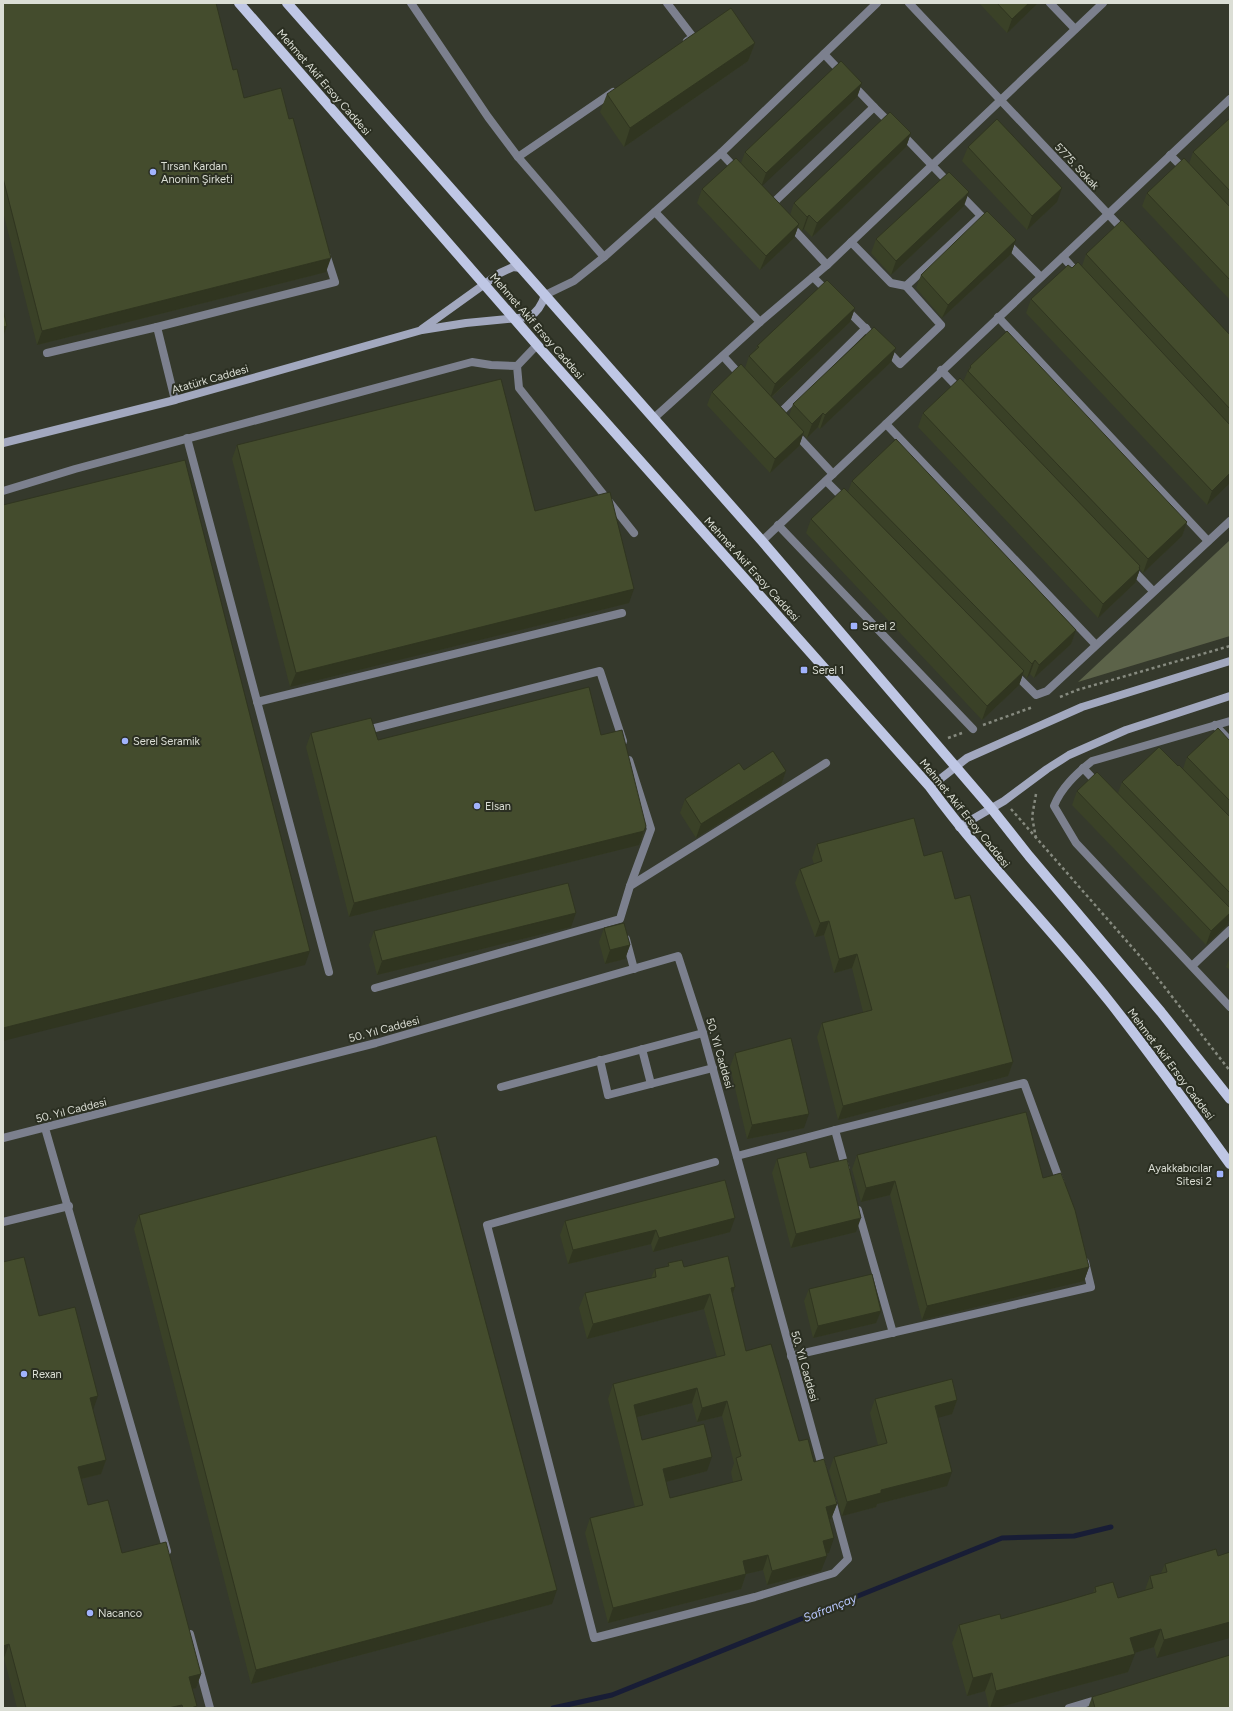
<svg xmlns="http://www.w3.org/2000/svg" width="1233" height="1711" viewBox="0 0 1233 1711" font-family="Figtree,sans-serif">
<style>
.green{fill:#5c6349}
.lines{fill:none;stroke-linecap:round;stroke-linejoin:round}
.stream{stroke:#181d36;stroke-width:5}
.path{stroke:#868a7f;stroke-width:2.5;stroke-dasharray:3 3;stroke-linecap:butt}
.service{stroke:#7c808e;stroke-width:8}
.minor{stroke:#7c808e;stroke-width:8}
.tertiary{stroke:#7c808e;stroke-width:8}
.secondary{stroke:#a2a8bf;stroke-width:8}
.primary{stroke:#bfc7e5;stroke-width:10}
.wall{fill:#3a4127;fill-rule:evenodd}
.shaded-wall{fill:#303520}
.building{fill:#444c2d;stroke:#303520;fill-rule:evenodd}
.poi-dot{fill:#a1b3fd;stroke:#2b2f22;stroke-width:1.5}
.labels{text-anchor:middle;stroke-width:4;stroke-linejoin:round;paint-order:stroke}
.street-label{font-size:11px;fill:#dbded5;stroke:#2b2f22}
.poi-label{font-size:11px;fill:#dbded5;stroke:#2b2f22;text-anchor:start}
.water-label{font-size:12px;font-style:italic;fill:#b8c7fe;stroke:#2b2f22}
</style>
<rect width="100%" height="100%" fill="#35392c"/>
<path class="green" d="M1230,540V636L1078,682Z"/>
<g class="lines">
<path class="stream" d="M553,1708L612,1695L1002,1538L1074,1536L1111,1527"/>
<g class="path">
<path d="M1060,697L1077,690L1230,646"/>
<path d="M983,725L1033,707"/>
<path d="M948,738L962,733"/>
<path d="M1036,794L1032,817L1036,838"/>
<path d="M1011,809L1145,962L1230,1071"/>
</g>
<g class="service">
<path d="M411,3L488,117L518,157L604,257"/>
<path d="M667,3L693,37L687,41"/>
<path d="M518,157L613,92"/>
<path d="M517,366L537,345"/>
<path d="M3,1222L69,1206"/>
</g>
<g class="minor">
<path d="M909,3L1125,232"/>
<path d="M1050,3L1075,29"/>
<path d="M824,54L842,73"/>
<path d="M851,83L874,107"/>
<path d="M901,133L950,184"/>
<path d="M721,153L738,171"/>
<path d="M1170,155L1185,170"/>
<path d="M959,193L989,224"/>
<path d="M771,205L874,107L892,125"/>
<path d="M655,212L760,322"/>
<path d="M789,224L827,265"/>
<path d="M1005,241L1041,277"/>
<path d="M851,242L891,283L906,286L941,325L900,364L886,349"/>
<path d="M1063,257L1080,276"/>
<path d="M813,277L828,292"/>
<path d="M906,286L981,216"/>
<path d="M545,295L574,281L604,257L721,153L877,3"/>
<path d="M845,308L876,339"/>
<path d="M998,317L1208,541"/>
<path d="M157,327L335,282L326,254"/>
<path d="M47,353L157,327L175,400"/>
<path d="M723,356L741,376"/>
<path d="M941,370L961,391"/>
<path d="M778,415L866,328"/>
<path d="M654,418L760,322L827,265L1103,3"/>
<path d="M886,424L1095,644"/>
<path d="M795,433L833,474"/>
<path d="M187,438L329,972"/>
<path d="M826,481L845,500"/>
<path d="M3,491L75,469L472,362L491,365L517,366L519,388L634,533"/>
<path d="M778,525L973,729"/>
<path d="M762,541L1230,99"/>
<path d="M1131,568L1153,591"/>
<path d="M1014,673L1036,695L1047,691L1230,521"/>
<path d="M257,702L622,613"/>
<path d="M1230,721L1092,761C1076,774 1061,788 1054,806L1076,843L1230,1007"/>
<path d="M1215,725L1230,741"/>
<path d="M371,729L600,671L623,741"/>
<path d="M629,760L651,829L630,886"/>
<path d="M1083,768L1099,785"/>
<path d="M626,939L634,969"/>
<path d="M1192,966L1230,930"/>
<path d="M375,988L620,919L630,886L826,763"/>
<path d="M642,1049L651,1084"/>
<path d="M600,1060L608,1095L713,1068"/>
<path d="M501,1087L703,1033"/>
<path d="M45,1128L167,1551"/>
<path d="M835,1130L846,1170"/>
<path d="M737,1156L835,1130L1024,1083L1061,1184"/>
<path d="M858,1210L893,1333"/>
<path d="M791,1356L1091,1287L1085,1262"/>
<path d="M190,1634L210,1708"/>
<path d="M1069,1708L1099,1699"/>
</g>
<g class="tertiary">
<path d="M3,1138L376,1043L678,956L703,1033L823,1470"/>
<path d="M715,1162L487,1225L594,1638L755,1597L834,1573L848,1559L832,1500"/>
</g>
<g class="secondary">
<path d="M422,329L500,273L513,267L521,268"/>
<path d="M3,443L175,400L422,330L466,323L529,317C538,312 542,305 545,295"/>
<path d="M930,787L967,758L1082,707L1230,661"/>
<path d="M959,827L1004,801L1047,769L1069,755L1126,730L1230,696"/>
</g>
<g class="primary">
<path d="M239,3L537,345L930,787C985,862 1051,928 1109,1001C1151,1054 1190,1109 1230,1164"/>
<path d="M287,3L762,541L991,808L1029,856L1161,1012L1230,1099"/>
</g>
</g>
<g class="wall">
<path d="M3,3L233,70L244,98L326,272L37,345L3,212Z"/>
<path d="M979,3H1037L1036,5L1007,33Z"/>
<path d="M755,43L748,61L624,147L600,112L607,94Z"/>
<path d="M862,83L857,97L762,185L790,215L794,203L911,133L906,147L812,237L804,229L802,231L798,227L794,238L760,270L697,203L702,189L741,163L745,152Z"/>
<path d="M1230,118V300L1142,206L1147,193L1189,164L1193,152Z"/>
<path d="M968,147L1057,202L1027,230L962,161Z"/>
<path d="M964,206L891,275L871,253L876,239Z"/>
<path d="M1016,240L1011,254L942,318L916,288L921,275Z"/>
<path d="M1086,254L1230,335V483L1207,505L1026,313L1031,299L1072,268L1082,266Z"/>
<path d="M855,308L850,322L772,397L789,416L793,404L896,348L891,362L820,429L818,427L807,438L803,434L799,446L770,473L707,405L712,392L745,368L749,356L755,351L757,346Z"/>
<path d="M970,366L1187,522L1182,536L1143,573L1140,569L1135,583L1098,618L918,427L923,413L963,382Z"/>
<path d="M237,445L535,511L629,603L290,687L232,459Z"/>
<path d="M852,481L1076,630L1071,644L1034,678L1030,674L1027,678L1023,674L1019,685L982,720L806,533L811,519L848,492Z"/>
<path d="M311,733L378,740L601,735L646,826L639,845L349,917L306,747Z"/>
<path d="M1230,741V918L1227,925L1206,945L1072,805L1077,791L1118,793L1122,782L1178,766L1183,769L1187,757Z"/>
<path d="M744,770L786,771L781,785L696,838L680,813L685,799Z"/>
<path d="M817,844L924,856L955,899L1013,1062L1008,1076L838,1120L817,1037L822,1023L863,1012L852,968L834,973L824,935L815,937L795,883L800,869L814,864L812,858Z"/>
<path d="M571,927L377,975L369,945L374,931Z"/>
<path d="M604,928L630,945L625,959L605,964L599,942Z"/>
<path d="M1230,957V970L1226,967Z"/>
<path d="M735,1053L804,1128L747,1139L730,1067Z"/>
<path d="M857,1155L1043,1178L1089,1267L1084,1281L922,1320L890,1195L861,1202L852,1169Z"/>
<path d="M777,1159L856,1232L791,1248L772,1173Z"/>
<path d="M139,1215L552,1604L251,1684L134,1229Z"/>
<path d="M565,1221L730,1232L653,1252L651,1244L568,1264L560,1235Z"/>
<path d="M3,1262L39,1316L93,1410L106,1460L101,1474L82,1479L88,1505L122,1553L201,1674L196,1688L192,1689L196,1708H17L4,1658L3,1659Z"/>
<path d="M668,1263L684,1267L735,1287L732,1296L746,1351L799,1441L814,1462L837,1504L831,1519L829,1520V1553L826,1554L821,1571L767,1585L763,1570L746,1574L741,1589L608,1623L585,1533L590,1518L635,1507L608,1399L613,1384L717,1357L704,1309L587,1339L579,1308L585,1293L651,1278L655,1269L667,1267ZM692,1403L697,1422L722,1416L734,1463L731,1472L733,1482L670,1498L666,1482L707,1471L642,1440L637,1417Z"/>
<path d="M809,1289L881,1311L876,1323L813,1338L804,1301Z"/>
<path d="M875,1399L957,1400L952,1414L938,1417L947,1486L877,1504L876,1507L842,1516L829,1471L834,1457L878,1445L870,1413Z"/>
<path d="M1216,1549L1157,1658L1154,1647L1134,1653L1128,1672L996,1708H989L985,1691L967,1696L952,1643L959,1625L1001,1619L1062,1602L1093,1593L1095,1587L1118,1598L1145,1590L1150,1576L1161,1573L1165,1564Z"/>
<path d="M1092,1697L1230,1708H1088Z"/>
</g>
<g class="shaded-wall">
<path d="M1029,3H1037L1036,5L1007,33L1012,19Z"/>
<path d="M755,43L748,61L624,147L630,128Z"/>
<path d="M862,83L857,97L761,187L766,173Z"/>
<path d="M911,133L906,147L812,237L817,223Z"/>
<path d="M1062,188L1057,202L1027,230L1032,216Z"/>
<path d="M969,192L964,206L891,275L896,261Z"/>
<path d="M809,215L804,229L802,231L807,217Z"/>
<path d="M799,224L794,238L760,270L766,256Z"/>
<path d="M1016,240L1011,254L942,318L948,305Z"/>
<path d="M331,258L326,272L37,345L42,331Z"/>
<path d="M855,308L850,322L770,398L775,384Z"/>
<path d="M7,326L3,337V327Z"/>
<path d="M896,348L891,362L820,429L825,415Z"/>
<path d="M823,413L818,427L807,438L812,424Z"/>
<path d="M804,432L799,446L770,473L775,459Z"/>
<path d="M1230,473V483L1207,505L1212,491Z"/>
<path d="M1187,522L1182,536L1143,573L1148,559Z"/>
<path d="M1140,566L1139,571L1140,569L1135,583L1098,618L1103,604Z"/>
<path d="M634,589L629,603L290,687L296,673Z"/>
<path d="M1076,630L1071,644L1034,678L1039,665Z"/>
<path d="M1035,660L1030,674L1027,678L1032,664Z"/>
<path d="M1024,671L1019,685L982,720L987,706Z"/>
<path d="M786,771L781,785L696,838L701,824Z"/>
<path d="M644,831L639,845L349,917L354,903Z"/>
<path d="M576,913L571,927L377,975L382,961Z"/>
<path d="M1230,913V918L1227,925L1206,945L1211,931Z"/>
<path d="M829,921L824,935L815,937L820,923Z"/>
<path d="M630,945L625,959L605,964L610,950Z"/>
<path d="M310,951L305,965L3,1041V1028Z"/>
<path d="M857,954L852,968L834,973L839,959Z"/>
<path d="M1013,1062L1008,1076L838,1120L843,1106Z"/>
<path d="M809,1114L804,1128L747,1139L752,1125Z"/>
<path d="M895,1181L890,1195L861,1202L866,1188Z"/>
<path d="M735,1218L730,1232L653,1252L659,1238Z"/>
<path d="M861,1218L856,1232L791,1248L796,1234Z"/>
<path d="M656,1230L651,1244L568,1264L573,1250Z"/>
<path d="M1089,1267L1084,1281L922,1320L927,1306Z"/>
<path d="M735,1287L730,1302L731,1288Z"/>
<path d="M710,1294L704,1309L587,1339L593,1324Z"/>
<path d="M881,1311L876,1323L813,1338L818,1326Z"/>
<path d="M697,1388L692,1403L629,1419L634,1405Z"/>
<path d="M98,1396L93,1410L90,1398Z"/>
<path d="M957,1400L952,1414L930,1420L935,1406Z"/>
<path d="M727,1401L722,1416L697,1422L702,1408Z"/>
<path d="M712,1457L707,1471L658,1484L663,1469Z"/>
<path d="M106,1460L101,1474L73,1481L78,1467Z"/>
<path d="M952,1472L947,1486L877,1504L876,1507L842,1516L847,1502L881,1490Z"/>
<path d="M837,1504L831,1519L820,1522L826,1507Z"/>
<path d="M834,1538L829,1553L817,1556L823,1541Z"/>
<path d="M768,1555L763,1570L737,1576L743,1561Z"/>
<path d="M827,1556L821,1571L767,1585L772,1571Z"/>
<path d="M746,1574L741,1589L608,1623L613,1608Z"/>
<path d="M557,1590L552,1604L251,1684L256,1670Z"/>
<path d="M1230,1622V1638L1157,1658L1164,1640Z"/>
<path d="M1161,1629L1154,1647L1124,1656L1130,1638Z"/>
<path d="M9,1644L4,1658L3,1659V1646Z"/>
<path d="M1135,1654L1128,1672L996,1708H990L996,1691Z"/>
<path d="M992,1673L985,1691L967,1696L973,1678Z"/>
<path d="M201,1674L196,1688L184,1691L189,1677Z"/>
<path d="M182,1705L181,1708H168Z"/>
</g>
<g class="building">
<path d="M3,3H216L233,70L237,69L244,98L281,88L289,119L293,118L331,258L42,331L3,178Z"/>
<path d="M997,3H1029L1012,19Z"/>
<path d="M731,8L755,43L630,128L607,94Z"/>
<path d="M841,61L862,83L766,173L745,152Z"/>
<path d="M890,112L911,133L817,223L809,215L807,217L794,203Z"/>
<path d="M1230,118V191L1193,152Z"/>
<path d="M997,119L1062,188L1032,216L968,147Z"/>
<path d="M736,158L799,224L766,256L702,189Z"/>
<path d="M1184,158L1230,207V280L1147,193Z"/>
<path d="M949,172L969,192L896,261L876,239Z"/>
<path d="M987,211L1016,240L948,305L921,275Z"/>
<path d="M1122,220L1230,335V409L1086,254Z"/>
<path d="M1078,262L1230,425V473L1212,491L1031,299L1068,265L1072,268Z"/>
<path d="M827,280L855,308L775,384L749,356L759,347L757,346Z"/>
<path d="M3,310L7,326L3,327Z"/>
<path d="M874,327L896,348L825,415L823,413L812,424L793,404Z"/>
<path d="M1007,331L1187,522L1148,559L968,371L971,367L970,366Z"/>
<path d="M741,364L804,432L775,459L712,392Z"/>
<path d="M960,378L1140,566L1139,568L1140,569L1103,604L923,413Z"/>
<path d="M501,379L535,511L610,492L634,589L296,673L237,445Z"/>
<path d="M896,439L1076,630L1039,665L1035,660L1032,664L852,481Z"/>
<path d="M185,460L310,951L3,1028V505Z"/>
<path d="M844,488L1024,671L987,706L811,519Z"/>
<path d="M589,687L601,735L622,730L646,826L644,831L354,903L311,733L371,718L378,740Z"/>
<path d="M1218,728L1230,741V801L1187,757Z"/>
<path d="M1159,747L1178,766L1179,765L1230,817V893L1122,782Z"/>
<path d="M773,751L786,771L701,824L685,799L739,763L744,770Z"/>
<path d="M1097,772L1230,908V913L1211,931L1077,791Z"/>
<path d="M914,818L924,856L942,851L955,899L970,895L1013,1062L843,1106L822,1023L872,1010L857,954L839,959L829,921L820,923L800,869L822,861L817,844Z"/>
<path d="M568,883L576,913L382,961L374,931Z"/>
<path d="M624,923L630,945L610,950L604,928Z"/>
<path d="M791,1038L809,1114L752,1125L735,1053Z"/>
<path d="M1026,1112L1043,1178L1061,1173L1075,1210L1089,1267L927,1306L895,1181L866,1188L857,1155Z"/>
<path d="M436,1136L557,1590L256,1670L139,1215Z"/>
<path d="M806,1152L810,1168L847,1159L861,1218L796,1234L777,1159Z"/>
<path d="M725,1180L735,1218L659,1238L656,1230L573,1250L565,1221Z"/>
<path d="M728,1256L735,1287L731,1288L746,1351L771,1344L799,1441L808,1439L814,1462L824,1459L837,1504L826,1507L834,1538L823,1541L827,1556L772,1571L768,1555L743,1561L746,1574L613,1608L590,1518L643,1505L613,1384L725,1355L710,1294L593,1324L585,1293L656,1277L655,1269L669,1266L668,1263L682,1260L684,1267ZM697,1388L702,1408L727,1401L741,1456L736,1458L742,1480L670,1498L663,1469L712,1457L704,1424L642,1440L634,1405Z"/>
<path d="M24,1257L39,1316L75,1307L98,1396L90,1398L106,1460L78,1467L88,1505L108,1500L122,1553L166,1542L201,1674L189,1677L197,1706L191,1708H183L182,1705L168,1708H26L9,1644L3,1646V1262Z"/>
<path d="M872,1274L881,1311L818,1326L809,1289Z"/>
<path d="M952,1379L957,1400L935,1406L952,1472L881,1490V1493L847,1502L834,1457L887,1443L875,1399Z"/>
<path d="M1216,1549L1218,1556L1230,1552V1622L1164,1640L1161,1629L1130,1638L1135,1654L996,1691L992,1673L973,1678L959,1625L1000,1614L1001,1619L1062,1602L1096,1592L1095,1587L1113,1582L1118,1598L1153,1588L1150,1576L1167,1572L1165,1564Z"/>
<path d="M1230,1655V1708H1095L1092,1697Z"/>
</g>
<g class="poi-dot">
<circle cx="153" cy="172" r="4"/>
<rect x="850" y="622" width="8" height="8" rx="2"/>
<rect x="800" y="666" width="8" height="8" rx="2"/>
<circle cx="125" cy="741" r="4"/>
<circle cx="477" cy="806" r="4"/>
<rect x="1216" y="1170" width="8" height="8" rx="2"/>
<circle cx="24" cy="1374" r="4"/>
<circle cx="90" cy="1613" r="4"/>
</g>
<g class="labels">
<g class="street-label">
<text transform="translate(324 82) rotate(49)" y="4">Mehmet Akif Ersoy Caddesi</text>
<text transform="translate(1077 166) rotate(47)" y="4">5775. Sokak</text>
<text transform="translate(537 326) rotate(49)" y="4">Mehmet Akif Ersoy Caddesi</text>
<text transform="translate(210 379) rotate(-16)" y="4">Atatürk Caddesi</text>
<text transform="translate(752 569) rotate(48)" y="4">Mehmet Akif Ersoy Caddesi</text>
<text transform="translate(965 813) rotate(51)" y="4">Mehmet Akif Ersoy Caddesi</text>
<text transform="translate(384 1029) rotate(-15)" y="4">50. Yıl Caddesi</text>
<text transform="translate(720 1053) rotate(74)" y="4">50. Yıl Caddesi</text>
<text transform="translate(1171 1064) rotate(53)" y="4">Mehmet Akif Ersoy Caddesi</text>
<text transform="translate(71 1110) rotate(-14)" y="4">50. Yıl Caddesi</text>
<text transform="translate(805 1366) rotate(74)" y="4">50. Yıl Caddesi</text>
</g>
<g class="poi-label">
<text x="161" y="170">Tırsan Kardan<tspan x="161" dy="13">Anonim Şirketi</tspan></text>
<text x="862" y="630">Serel 2</text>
<text x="812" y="674">Serel 1</text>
<text x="133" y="745">Serel Seramik</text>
<text x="485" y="810">Elsan</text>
<text x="1212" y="1172" text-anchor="end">Ayakkabıcılar<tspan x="1212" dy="13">Sitesi 2</tspan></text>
<text x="32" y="1378">Rexan</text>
<text x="98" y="1617">Nacanco</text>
</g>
<g class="water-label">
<text transform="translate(830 1608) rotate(-22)" y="4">Safrançay</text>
</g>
</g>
<rect width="1233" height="1711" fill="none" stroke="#dbded5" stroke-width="8"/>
</svg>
